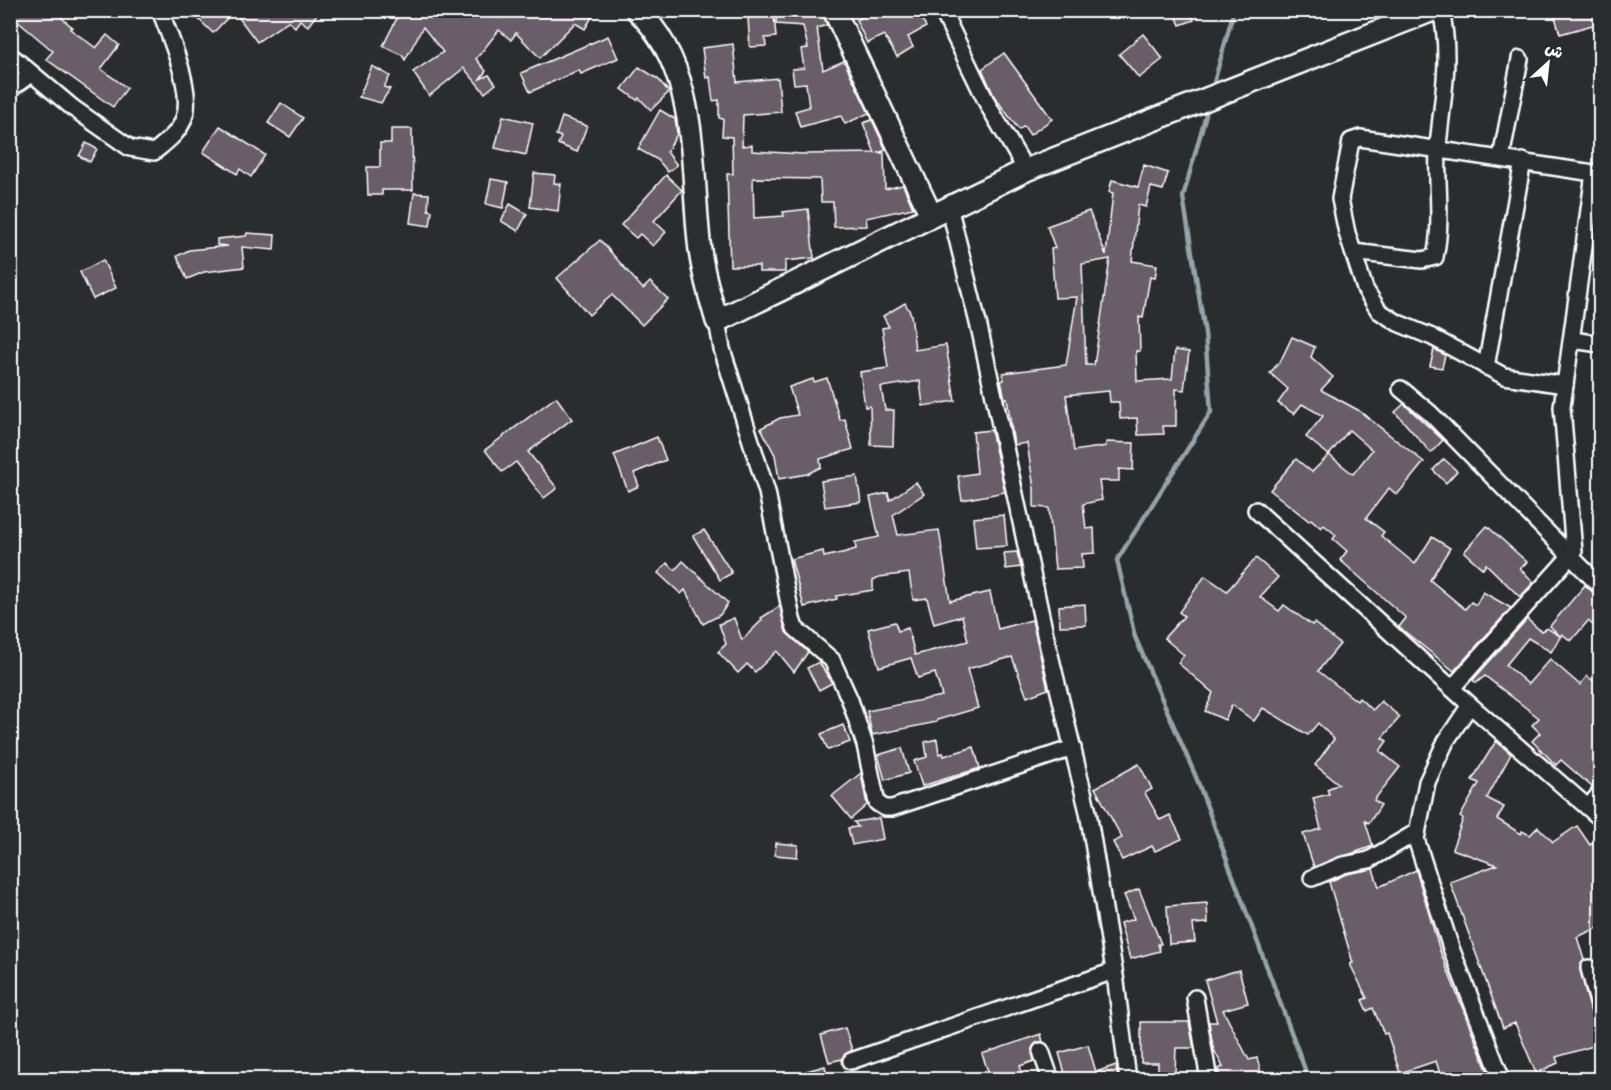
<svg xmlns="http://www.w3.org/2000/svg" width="1611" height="1090" viewBox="0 0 1611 1090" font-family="Caveat,'Playpen Sans Arabic',sans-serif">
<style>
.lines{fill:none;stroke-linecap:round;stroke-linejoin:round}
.stream{stroke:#94a4aa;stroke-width:4.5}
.building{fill:#6a5d6a;stroke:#fff;stroke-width:1.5;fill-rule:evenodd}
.street-casing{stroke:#fff;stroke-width:20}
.secondary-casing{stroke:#fff;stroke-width:26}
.street{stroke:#2a2d2e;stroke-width:15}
.secondary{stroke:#2a2d2e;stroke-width:21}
</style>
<rect width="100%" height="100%" fill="#2a2d2e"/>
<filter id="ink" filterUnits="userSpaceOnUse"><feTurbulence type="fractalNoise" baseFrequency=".0167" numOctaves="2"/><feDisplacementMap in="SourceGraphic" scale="12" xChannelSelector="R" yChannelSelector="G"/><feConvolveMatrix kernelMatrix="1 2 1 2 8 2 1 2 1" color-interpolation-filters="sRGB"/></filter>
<g filter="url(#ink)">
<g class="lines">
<g class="stream">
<path d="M1212,90L1234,10"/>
<path d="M1208,107L1183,197L1205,333L1211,412L1117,560L1135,637L1196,777L1309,1080"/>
</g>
</g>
<g class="building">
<path d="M10,10H53L72,27L70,29L96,48L107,35L119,45L101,69L127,88L113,107L46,59L53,51L10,15Z"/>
<path d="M189,10H320L308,26L300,20L295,27L288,21L257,42L234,11L213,33Z"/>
<path d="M401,10H494L503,18L512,10H580L592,17L585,29L575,23L540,58L516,33L511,40L499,30L476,59L486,71L480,79L489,75L496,84L485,93L464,68L429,96L413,72L443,52L423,27L405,60L402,55L383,46Z"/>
<path d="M777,10H821L827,25L817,28L823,70L844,61L869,113L845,124L841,116L800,127L795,111L809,107L806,83L794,84L792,69L804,68L801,49L808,48L803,26L776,24Z"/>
<path d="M859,10H917L926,27L908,37L913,47L897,57L884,35L867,43L856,20L863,17Z"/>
<path d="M1181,10H1190L1194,20L1180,25L1175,13Z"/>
<path d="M1553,10H1600V23L1560,34Z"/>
<path d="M774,16L776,37L765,38L766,46L750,47L748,18Z"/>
<path d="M1143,34L1163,59L1139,78L1119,54Z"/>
<path d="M608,36L618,58L581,74L579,70L530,92L521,73Z"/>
<path d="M733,44L737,82L778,78L781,112L743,115L742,146L752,145V151L803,154L875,153L863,123L872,120L886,150L878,153H884L885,189L903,185L913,208L866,218L867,226L834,227L833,202H821L820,179L753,178L754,218L784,216L783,212L808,209L814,258L785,261V272H759V266H730L727,174H733L732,137L722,136L723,119L719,118V100L713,101L710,77L706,78L702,48Z"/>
<path d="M1004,53L1052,119L1030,135L1024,126L1019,130L994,96L982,69Z"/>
<path d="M372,66L390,76L384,87L390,89L381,103L359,97Z"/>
<path d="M639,67L658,79L669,92L651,110L639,98L637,100L622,89Z"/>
<path d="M281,103L303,118L290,137L268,123Z"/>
<path d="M660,110L675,119L676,125L677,134L667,152L677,165L668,172L658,160L638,149Z"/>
<path d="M503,116L533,123L526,155L495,148Z"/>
<path d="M562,117L587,126L577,152L558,144L561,137L556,135Z"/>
<path d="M220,126L265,155L251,177L240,169L237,174L203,152Z"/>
<path d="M391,129H412L413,190H382V195H368L367,167H380V143H391Z"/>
<path d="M86,143L97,149L90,162L79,156Z"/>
<path d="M1144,165L1168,173L1163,190L1151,187L1146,207L1138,205L1132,261L1157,265L1155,278L1150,277L1143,318L1139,317L1140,351H1136L1137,381L1172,379L1175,350L1189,352L1184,390L1176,389V426H1163L1164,434L1138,435L1137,418L1120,419L1119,402H1110L1109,391L1066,395L1074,451L1106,446V442L1134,443L1133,470L1119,469V481H1099L1102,500L1083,504L1086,529L1094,528L1095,553L1082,554L1083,568L1055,569L1049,508L1034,507V489L1027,443L1014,445L1007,398L1005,399L1001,381L1004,380L1003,373L1066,365L1077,297L1055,298L1051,249L1055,248L1047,226L1089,211L1106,255L1113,193L1109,192L1112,180L1138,187ZM1110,259L1094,365H1086L1082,264Z"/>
<path d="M534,173L555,175L554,183L561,184L558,211L530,207Z"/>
<path d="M666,175L682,190L654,221L666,232L653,246L640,234L636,238L621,225Z"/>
<path d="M491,179L508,182L503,208L486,204Z"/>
<path d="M414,193L429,194L428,210L432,211L430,226L410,223Z"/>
<path d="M510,204L527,214L518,231L501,221Z"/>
<path d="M247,233L275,235L274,250L242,247L244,267L204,272L187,279L177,256L189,250L228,246L217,245V239L246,236Z"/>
<path d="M600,240L643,289L650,282L668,299L642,325L612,295L589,315L557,278Z"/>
<path d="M103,260L116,288L93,299L80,272Z"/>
<path d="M905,303L911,314L915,350L946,345L955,401L923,406L920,381L881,387L885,410H894L893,446L871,445L870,406L865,407L860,372L888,368L882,328L889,327L883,316Z"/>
<path d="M1292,337L1315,347L1311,357L1333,377L1321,390L1358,410L1424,462L1397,495L1389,488L1366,518L1384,532L1381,536L1415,564L1432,537L1450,548L1430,580L1465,609L1471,602L1476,605L1483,592L1511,608L1454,671L1399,627L1406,618L1340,560L1347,551L1333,539L1336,535L1324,525L1321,528L1311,519L1309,521L1270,490L1296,459L1312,472L1329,455L1353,474L1372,450L1349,430L1329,455L1306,437L1323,416L1302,404L1294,414L1278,403L1288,389L1270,373L1281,360Z"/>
<path d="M1434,349L1445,355L1442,368L1430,366Z"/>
<path d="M827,378L840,420L845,419L853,449L820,459L821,467L807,474L779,479L775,455L761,428L780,418L798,415L789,387L813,379L814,382Z"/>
<path d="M556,397L572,419L528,452L557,488L544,498L516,462L502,472L485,450Z"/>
<path d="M1404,404L1443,440L1431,453L1395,412Z"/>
<path d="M991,430L1005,492L962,500L958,476L977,473L973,432Z"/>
<path d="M657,437L666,460L634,473L639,486L628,491L614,455Z"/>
<path d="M1444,459L1457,471L1446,483L1433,470Z"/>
<path d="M857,476L861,502L825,507L821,481Z"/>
<path d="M916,482L924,494L893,515L898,535L939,530L950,601L990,592L998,629L1032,620L1048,689L1027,697L1012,657L967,669L978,708L937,720V722L872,735L867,711L942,696L935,673L918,678L911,658L879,667L868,629L895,622L898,631L908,628L915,655L968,641L962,616L934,624L927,598L913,600L909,573L879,577L873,580V590L836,596L837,599L804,607L791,559L823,551L824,557L846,552L856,549L855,542L879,537L870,497L888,493L890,500Z"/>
<path d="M1004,515L1007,546L976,548L973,518Z"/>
<path d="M1487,526L1527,562L1520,569L1534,582L1520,597L1486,564L1483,569L1464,552Z"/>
<path d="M704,530L732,573L720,580L693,536Z"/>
<path d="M1017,552L1021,567L1006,569L1004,553Z"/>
<path d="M1256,558L1278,577L1260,597L1279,611L1284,605L1312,625L1314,623L1340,644L1318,671L1357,701L1359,698L1373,710L1381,701L1400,717L1382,738L1387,741L1380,751L1400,767L1374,800L1381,805L1369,823L1365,821L1373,846L1314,867L1303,834L1321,829L1313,798L1329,794L1327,789L1339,784L1315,765L1334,739L1318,723L1308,735L1263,708L1254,721L1232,705L1225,720L1205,711L1213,693L1178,663L1184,655L1164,638L1184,616L1179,612L1205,576L1227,591Z"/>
<path d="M683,561L728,603L720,615L703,624L685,590L681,594L658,573L667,563L675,570Z"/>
<path d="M1585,585L1600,599V619L1594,626L1588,621L1571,641L1562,634L1551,652L1528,638L1506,665L1528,684L1550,659L1580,685L1587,676L1600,686L1593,693L1600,699L1596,706L1600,711V777L1592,787L1561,760L1556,765L1532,741L1540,733L1532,725L1539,718L1485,676L1476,683L1473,680L1527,619L1541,631L1547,628L1560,636L1550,626Z"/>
<path d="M1085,604L1086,625L1060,626L1059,606Z"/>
<path d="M780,606L786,632L808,652L794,672L777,651L755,672L747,664L738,673L718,652L726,644L719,624L734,618L742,640L762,620L761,618Z"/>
<path d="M819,662L832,683L819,690L807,668Z"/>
<path d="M843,725L850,742L828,750L821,734Z"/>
<path d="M937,739L939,754L943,753L944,756L974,747L980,768L922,786L914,761L927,757L925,742Z"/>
<path d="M1496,741L1511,754L1487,798L1504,807L1497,819L1521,834L1522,831L1530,835L1538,827L1553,842L1577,826L1590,845L1600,836V927L1577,937L1584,960L1580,970L1591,1012L1598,1019L1600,1029V1044L1556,1057L1558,1063L1536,1073L1515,1023L1503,1028L1450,882L1497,865L1452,849L1463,819L1460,817L1479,783L1472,780Z"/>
<path d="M902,748L909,773L885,780L878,755Z"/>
<path d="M1139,764L1152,789L1145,793L1160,820L1170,815L1182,839L1155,851L1152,846L1122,860L1113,842L1122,838L1095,788Z"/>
<path d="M861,773L867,805L851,819L832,796Z"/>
<path d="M879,818L883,839L852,845L848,828L858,827L854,822Z"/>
<path d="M776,843L798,845L797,857L775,855Z"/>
<path d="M1373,869L1379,887L1416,870L1440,951L1491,1080H1442L1436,1061L1400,1073L1387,1033L1384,1034L1373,1008L1367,1011L1362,1000L1367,998L1350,964L1353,963L1329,882L1346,874Z"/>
<path d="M1139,889L1161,944H1158L1160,951L1130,959L1120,923L1134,919L1124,895Z"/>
<path d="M1207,903L1208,923L1193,924L1195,942L1169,944L1167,906Z"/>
<path d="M1239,970L1248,1003L1223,1010L1249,1060L1257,1058L1263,1080H1221L1218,1069L1223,1067L1213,1048L1209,1022H1217L1205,980Z"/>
<path d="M1141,1022H1189L1194,1048H1176L1175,1073H1158V1063H1141Z"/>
<path d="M845,1028L852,1050L842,1059L829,1062L821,1035Z"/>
<path d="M1041,1034L1043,1042H1037L1032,1049L1034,1061L1020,1066L1024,1080H991L982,1054Z"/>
<path d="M1088,1045L1096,1072L1116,1065L1118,1080H1067L1059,1053Z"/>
<path d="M825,1066L828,1080H789L788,1076Z"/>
</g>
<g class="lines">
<g class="street-casing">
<g id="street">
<path d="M942,10L989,107L1026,170"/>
<path d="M10,55L73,108L130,148L154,152C166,142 179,133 184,118C194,90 170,38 160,10"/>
<path d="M10,89L31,74"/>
<path d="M1501,158L1520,59"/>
<path d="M949,206L980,331L1045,634L1088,812L1116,982L1128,1080"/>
<path d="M1353,252L1422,260L1435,257C1443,221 1436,184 1438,147C1442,98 1452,60 1441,10"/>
<path d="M717,321L722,349L767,492L792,619L795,628L832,660L850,700L865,745L877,803L885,808H892L1073,748"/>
<path d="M1572,340L1600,344"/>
<path d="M1486,367L1523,161"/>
<path d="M1565,385L1504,376L1432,337L1398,323L1379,311L1365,289L1347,233L1340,199L1351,141L1360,138L1600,174"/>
<path d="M1401,389L1430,413L1600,586"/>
<path d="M1256,510L1470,705L1600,818"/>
<path d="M1453,687L1574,552L1562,407L1594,173"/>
<path d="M1470,705L1446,741L1427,782L1416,839L1451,948L1502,1080"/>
<path d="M1589,807L1600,793"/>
<path d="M1312,878L1343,865L1369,860L1417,832"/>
<path d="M1589,968L1600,1010"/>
<path d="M1195,998L1209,1080"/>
<path d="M1041,1051L1051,1080"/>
<path d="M851,1061L1114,971"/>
</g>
</g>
<g class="secondary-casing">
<g id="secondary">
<path d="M637,10C701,70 690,171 700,250C703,275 710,297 717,321L1026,170L1433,10"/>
<path d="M834,10L931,215"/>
</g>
</g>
<use href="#street" class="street"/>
<use href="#secondary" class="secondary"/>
</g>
</g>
<rect width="1611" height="1090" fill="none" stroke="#2a2d2e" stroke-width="36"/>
<rect x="18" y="18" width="1575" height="1054" fill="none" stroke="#fff" stroke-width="2" filter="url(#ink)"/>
<g transform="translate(1548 63) rotate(27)" stroke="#2a2d2e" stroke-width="4.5" paint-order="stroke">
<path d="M0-4.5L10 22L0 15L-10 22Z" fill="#ffffff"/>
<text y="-9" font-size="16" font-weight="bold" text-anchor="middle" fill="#ffffff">ش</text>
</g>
</svg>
